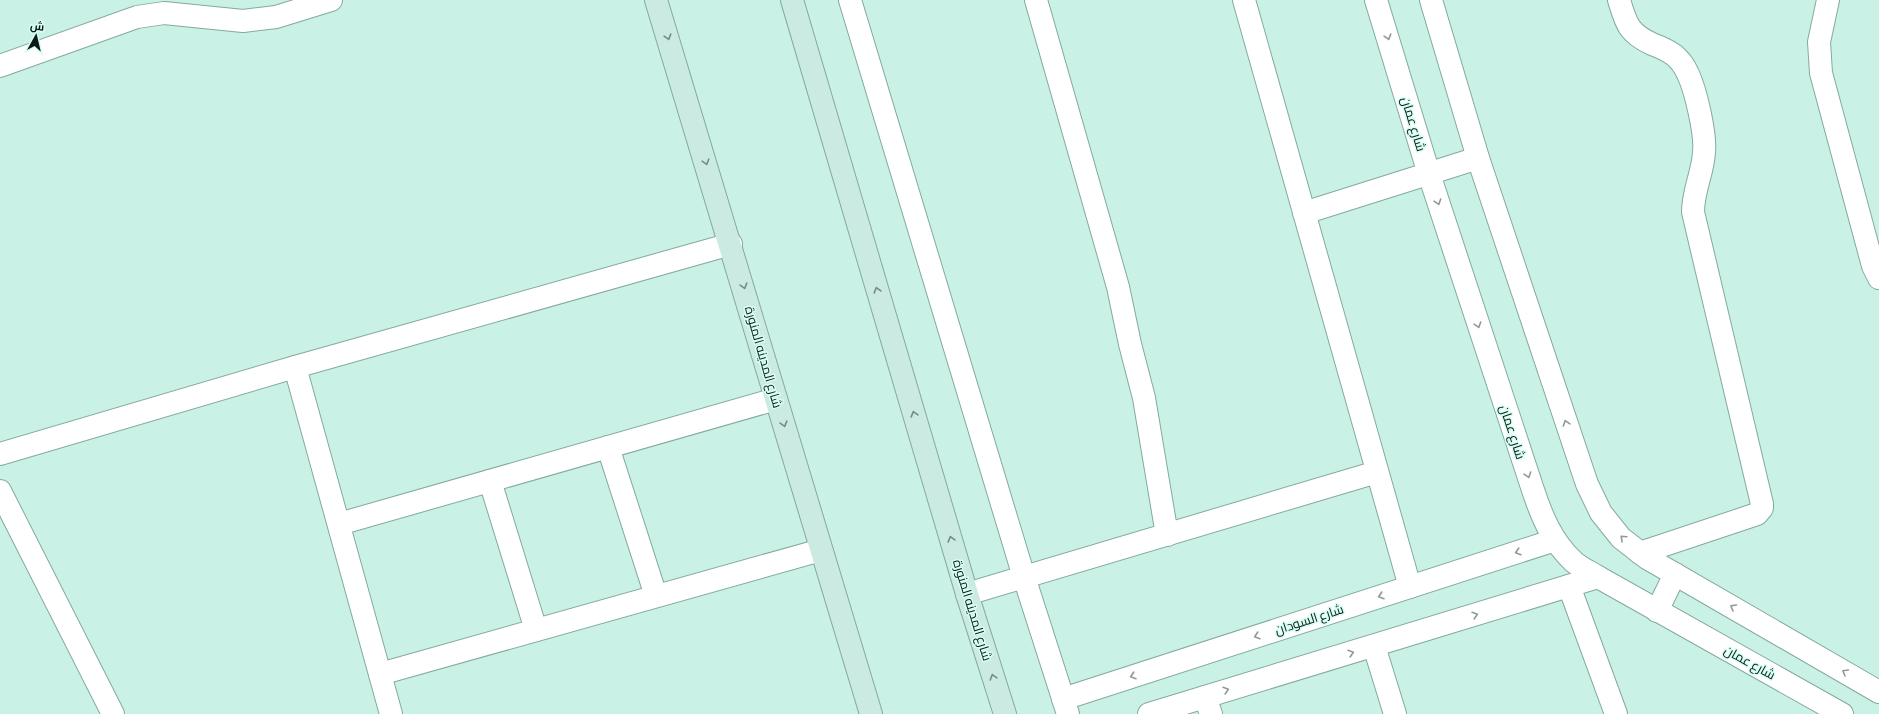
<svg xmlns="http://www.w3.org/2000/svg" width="1879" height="714" viewBox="0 0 1879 714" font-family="'Sofia Sans Condensed',Cairo,sans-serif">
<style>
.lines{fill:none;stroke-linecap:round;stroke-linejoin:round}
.street-casing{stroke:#84aa9f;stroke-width:24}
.secondary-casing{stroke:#84aa9f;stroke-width:24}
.street{stroke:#fff;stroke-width:22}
.secondary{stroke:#caeae2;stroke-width:22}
.oneway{stroke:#748d87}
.oneway2{stroke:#929897}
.labels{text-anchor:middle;stroke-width:3;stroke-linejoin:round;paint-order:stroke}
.street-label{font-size:13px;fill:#0c1b17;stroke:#d6fef3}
</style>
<rect width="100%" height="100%" fill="#c9f1e5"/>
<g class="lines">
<g class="street-casing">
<g id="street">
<path d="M850,0L1024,577L1068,714"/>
<path d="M1036,0L1118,287L1130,344L1144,398L1167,535"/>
<path d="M1244,0L1410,587"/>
<path d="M1376,0L1429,174L1532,487C1541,515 1552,542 1574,562C1581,568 1590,572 1598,577L1842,714"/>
<path d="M1431,0L1478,158L1587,484L1601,513L1621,538L1647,558L1879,692"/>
<path d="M1619,0C1626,23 1628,33 1652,44C1660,47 1667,50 1674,55C1680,60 1685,67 1688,74C1696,91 1706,135 1704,152C1703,173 1693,190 1693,212L1762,504V508L1757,514L1640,553"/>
<path d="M1828,0L1819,42L1821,73L1873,266L1879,278"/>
<path d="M0,66L137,17L164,13L243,21L276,17L331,0"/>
<path d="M1304,213L1478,158"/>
<path d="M295,367L391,714"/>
<path d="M608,447L656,596"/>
<path d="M0,454L295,367L731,244"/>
<path d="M490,481L536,630"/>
<path d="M0,491L113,714"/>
<path d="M339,524L776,399"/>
<path d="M1569,586L1616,714"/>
<path d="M967,594L1377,472"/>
<path d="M1657,611L1675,574"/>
<path d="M1374,646L1395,714"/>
<path d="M380,674L821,550"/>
<path d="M1205,697L1211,714"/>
<path d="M1063,699L1555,540"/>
<path d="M1149,714L1598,577"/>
</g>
</g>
<g class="secondary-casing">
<g id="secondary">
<path d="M656,0C729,238 798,476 871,714"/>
<path d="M792,0L967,594L1005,714"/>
</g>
</g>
<use href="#street" class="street"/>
<use href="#secondary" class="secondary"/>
</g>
<defs><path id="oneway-chevron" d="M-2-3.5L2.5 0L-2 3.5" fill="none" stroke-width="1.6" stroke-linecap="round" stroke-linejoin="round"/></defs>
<g class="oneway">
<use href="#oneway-chevron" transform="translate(668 37) rotate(73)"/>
<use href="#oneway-chevron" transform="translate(706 162) rotate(73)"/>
<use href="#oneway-chevron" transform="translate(744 286) rotate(74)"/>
<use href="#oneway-chevron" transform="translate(877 290) rotate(-106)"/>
<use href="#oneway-chevron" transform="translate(914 414) rotate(-106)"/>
<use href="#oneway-chevron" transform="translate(784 424) rotate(74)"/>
<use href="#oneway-chevron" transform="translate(951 539) rotate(-106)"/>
<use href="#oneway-chevron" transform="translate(993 677) rotate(-107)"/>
</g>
<g class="oneway2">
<use href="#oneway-chevron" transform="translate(1388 37) rotate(73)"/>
<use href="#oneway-chevron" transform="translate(1438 202) rotate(72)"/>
<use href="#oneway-chevron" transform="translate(1478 325) rotate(72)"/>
<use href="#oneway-chevron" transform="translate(1566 423) rotate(-108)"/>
<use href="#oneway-chevron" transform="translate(1528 475) rotate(72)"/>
<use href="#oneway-chevron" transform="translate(1623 538) rotate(-137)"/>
<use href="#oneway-chevron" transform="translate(1518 552) rotate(162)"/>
<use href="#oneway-chevron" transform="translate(1381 596) rotate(162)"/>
<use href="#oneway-chevron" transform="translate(1733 607) rotate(-150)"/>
<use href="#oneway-chevron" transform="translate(1475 615) rotate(-17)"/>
<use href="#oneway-chevron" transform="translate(1257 636) rotate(162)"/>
<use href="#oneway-chevron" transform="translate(1351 653) rotate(-17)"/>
<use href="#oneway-chevron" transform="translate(1845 672) rotate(-150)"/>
<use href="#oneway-chevron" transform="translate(1133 676) rotate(162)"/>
<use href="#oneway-chevron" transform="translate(1226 690) rotate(-17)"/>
</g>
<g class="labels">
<g class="street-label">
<text transform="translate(1414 124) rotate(73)" y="5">شارع عمان</text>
<text transform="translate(764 357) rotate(74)" y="5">شارع المدينه المنورة</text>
<text transform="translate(1513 432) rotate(72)" y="5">شارع عمان</text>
<text transform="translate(973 610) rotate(73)" y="5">شارع المدينه المنورة</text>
<text transform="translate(1309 619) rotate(-18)" y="5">شارع السودان</text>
<text transform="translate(1750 662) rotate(29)" y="5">شارع عمان</text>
</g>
</g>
<g transform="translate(36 36) rotate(8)" stroke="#d6fef3" stroke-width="3" paint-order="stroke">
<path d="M0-3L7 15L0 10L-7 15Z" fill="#0c1b17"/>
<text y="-6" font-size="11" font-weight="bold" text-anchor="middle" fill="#0c1b17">ش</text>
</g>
</svg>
